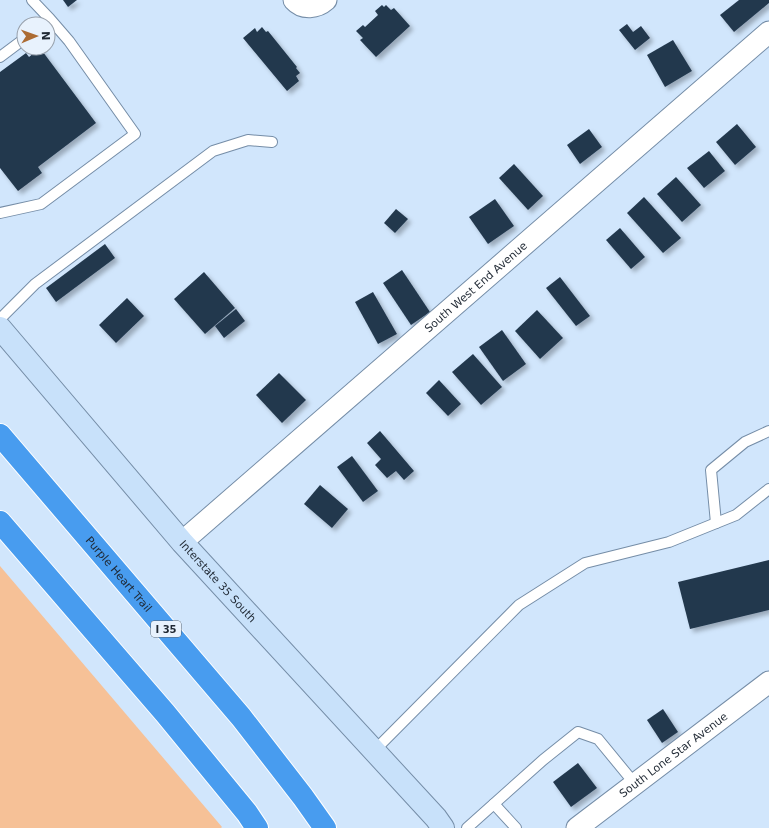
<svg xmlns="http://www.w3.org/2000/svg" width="769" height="828" viewBox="0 0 769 828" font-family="'DejaVu Sans',sans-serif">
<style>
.green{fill:#f6c197}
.building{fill:#24394e;filter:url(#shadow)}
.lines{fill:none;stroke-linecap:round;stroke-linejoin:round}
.lane-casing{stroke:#758da7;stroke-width:12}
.street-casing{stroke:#758da7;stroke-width:23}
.secondary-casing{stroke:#758da7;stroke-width:24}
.highway-casing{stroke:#fff;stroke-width:24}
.lane{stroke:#fff;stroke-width:10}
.street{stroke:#fff;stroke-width:21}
.secondary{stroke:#c8e1fa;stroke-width:22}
.highway{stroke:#489cef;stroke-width:22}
.labels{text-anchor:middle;stroke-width:4;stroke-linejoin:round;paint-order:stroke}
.shield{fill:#e8f2fd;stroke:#5b6570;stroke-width:1}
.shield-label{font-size:10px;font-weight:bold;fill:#1f2833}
.street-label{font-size:11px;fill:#1f2833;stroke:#e8f2fd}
</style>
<defs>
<filter id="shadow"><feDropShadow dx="3.5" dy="3.5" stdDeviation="2" flood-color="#0004"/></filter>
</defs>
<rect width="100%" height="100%" fill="#d1e6fc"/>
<path class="green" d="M0,566L222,827L221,828H0Z"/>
<g class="building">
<path d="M63,0H77L68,7Z"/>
<path d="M739,0H769V3L734,32L720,15Z"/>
<path d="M382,5L384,7L386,5L391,10L394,8L410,26L376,57L360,40L363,38L356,31L363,25L365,27L378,15L375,11Z"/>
<path d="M627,24L633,32L641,26L650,38L635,50L619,30Z"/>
<path d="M262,27L266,32L268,31L297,67L296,68L300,73L296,76L299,81L287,91L243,38L255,28L257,32Z"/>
<path d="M673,40L692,71L665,87L647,55Z"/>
<path d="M40,48L96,123L38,167L42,173L18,191L0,168V72L26,53L29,57Z"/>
<path d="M737,124L756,147L735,165L716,142Z"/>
<path d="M589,129L602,147L580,164L567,145Z"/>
<path d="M709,151L725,171L704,188L687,168Z"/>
<path d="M514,164L543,196L528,210L499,178Z"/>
<path d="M676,177L701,205L682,222L657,194Z"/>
<path d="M644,197L681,238L663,253L627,213Z"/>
<path d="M495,199L514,226L488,244L469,217Z"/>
<path d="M396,209L408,219L395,233L384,223Z"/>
<path d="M620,228L645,257L631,269L606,240Z"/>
<path d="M105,244L115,258L56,302L46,288Z"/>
<path d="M402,270L430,312L411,325L383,283Z"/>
<path d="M204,272L235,308L205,334L174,299Z"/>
<path d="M560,277L590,316L576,326L546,288Z"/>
<path d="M373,292L397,334L378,344L355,302Z"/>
<path d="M127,298L144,316L116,343L99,325Z"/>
<path d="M236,309L245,321L224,338L215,326Z"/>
<path d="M537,310L563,338L540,359L515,331Z"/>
<path d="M502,330L526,364L503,381L479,347Z"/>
<path d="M473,354L502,387L481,405L452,372Z"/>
<path d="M279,373L306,400L282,423L256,395Z"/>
<path d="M439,380L461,404L448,416L426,393Z"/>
<path d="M380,431L414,471L404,480L396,471L387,478L375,465L381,459L367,443Z"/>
<path d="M352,456L378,491L363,502L337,467Z"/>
<path d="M320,485L348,509L332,528L304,504Z"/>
<path d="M769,560V610L690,629L678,582Z"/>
<path d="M663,709L678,732L662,743L647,720Z"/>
<path d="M578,763L597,788L571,807L553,782Z"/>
</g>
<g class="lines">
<g class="lane-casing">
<g id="lane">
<path d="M0,57L24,39"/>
<path d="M0,213L41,204L135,134L69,41L50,19L32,0"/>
<path d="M0,319L35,284L213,151L248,140L272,142"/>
<path d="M716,523L711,470L745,442L769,431"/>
<path d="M374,751L519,605L585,563L669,542L736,515L769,489"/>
<path d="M494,804L516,828"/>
<path d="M467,828L543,760L578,732L598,739L635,784"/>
</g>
</g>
<g class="street-casing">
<g id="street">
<path d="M294,0C303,10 317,8 326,0"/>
<path id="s1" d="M182,542L769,32"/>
<path id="s2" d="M577,828L769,682"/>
</g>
</g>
<g class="secondary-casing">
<g id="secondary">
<path id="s3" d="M0,328L182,542L436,818L443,828"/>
</g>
</g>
<g class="highway-casing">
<g id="highway">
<path id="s4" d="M0,435L241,717L303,797L325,828"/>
<path d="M0,522L165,713L247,813L257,828"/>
</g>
</g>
<use href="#lane" class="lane"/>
<use href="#street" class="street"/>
<use href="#secondary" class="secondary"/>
<use href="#highway" class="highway"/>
</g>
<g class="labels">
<rect class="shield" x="151" y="621" width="30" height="16" rx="3"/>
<g class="shield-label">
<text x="166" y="633">I 35</text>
</g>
<g class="street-label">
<text dy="4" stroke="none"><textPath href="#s1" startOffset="389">South West End Avenue</textPath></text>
<text dy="4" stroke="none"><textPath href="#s4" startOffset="183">Purple Heart Trail</textPath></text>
<text dy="4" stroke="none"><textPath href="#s3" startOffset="334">Interstate 35 South</textPath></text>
<text dy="4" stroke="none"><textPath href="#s2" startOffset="121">South Lone Star Avenue</textPath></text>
</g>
</g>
<g transform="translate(36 36) rotate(88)"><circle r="19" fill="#e8f2fd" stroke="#98a1ac"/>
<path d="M0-3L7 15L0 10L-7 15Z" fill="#ac6c34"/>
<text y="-6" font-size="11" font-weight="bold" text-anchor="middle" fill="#1f2833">N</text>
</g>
</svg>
